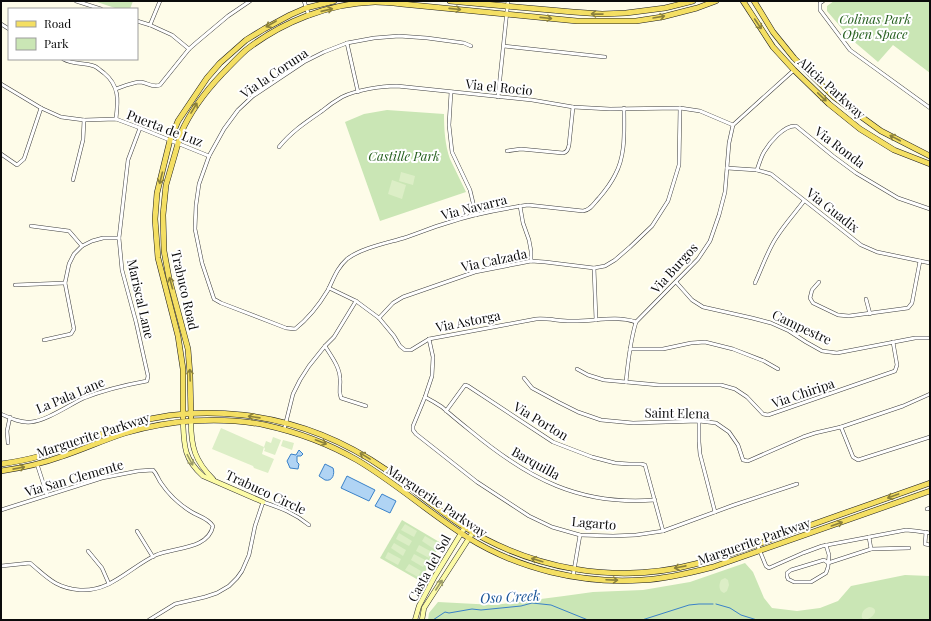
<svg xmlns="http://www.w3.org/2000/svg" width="931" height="621" viewBox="0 0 931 621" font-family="'Playfair Display',serif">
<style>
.green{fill:#cae6b5}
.pitch{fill:#dceec6}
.water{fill:#b0d4f4;stroke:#3981c8}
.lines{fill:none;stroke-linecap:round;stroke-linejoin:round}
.stream{stroke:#3981c8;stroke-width:1}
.street-casing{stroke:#3e3e3e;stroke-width:4}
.secondary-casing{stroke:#2d2d2d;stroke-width:5.5}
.primary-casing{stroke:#1c1c1c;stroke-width:6}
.street{stroke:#fff;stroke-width:3}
.secondary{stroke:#fcfba6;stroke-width:4.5}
.primary{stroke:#f4df63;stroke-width:5}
.oneway{stroke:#8b803b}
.oneway2{stroke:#9c9b68}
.labels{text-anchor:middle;stroke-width:4;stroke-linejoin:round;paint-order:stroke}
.park-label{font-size:13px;font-style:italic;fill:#255f1e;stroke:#fff}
.street-label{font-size:13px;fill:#0b0b0b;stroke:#fff}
.water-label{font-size:14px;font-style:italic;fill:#195497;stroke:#fff}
</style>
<rect width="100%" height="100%" fill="#fefce9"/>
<g class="green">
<path d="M94,1H133L130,9H118Z"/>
<path d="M834,1H930V73L893,45L878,62L851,39L827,11V6Z"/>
<path d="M387,110L444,114C444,129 445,145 450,159L466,192L380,221L345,122L364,114Z"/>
<path d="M402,520L441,543L420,581L380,558Z"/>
<path d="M745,563L753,572L764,598L772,608L797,611L820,608L838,601L851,586L905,575L930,576V620H428L429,613L438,602L495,605L564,596L593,592L643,590L690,582Z"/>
</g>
<g class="pitch">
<path d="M401,172L415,176L413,185L399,181Z"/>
<path d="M392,180L406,185L402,199L388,194Z"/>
<path d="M221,428L264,447L266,441L271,443L273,437L281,440L275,455L264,451L265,449L264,447L262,454L274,459L268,473L254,468L253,466L212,449Z"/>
<path d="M283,440L294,443L292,450L281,446Z"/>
<path d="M405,524L417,531L414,537L401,530Z"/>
<path d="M399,533L412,541L409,546L396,539Z"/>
<path d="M425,536L437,543L434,549L422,541Z"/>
<path d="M394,543L406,550L403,556L391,548Z"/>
<path d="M419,545L432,552L429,558L416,551Z"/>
<path d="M388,552L401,559L398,565L385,558Z"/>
<path d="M414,554L427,561L423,567L411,560Z"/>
<path d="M409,564L421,571L418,577L405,570Z"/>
<path d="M725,578L728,580L729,585L727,591L724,593C718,591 719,584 721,580Z"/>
<path d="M869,607C881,608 873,619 864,620L862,618C861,612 864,609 869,607Z"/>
</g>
<g class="water">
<path d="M299,450L303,454L301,456H297V462L299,464L298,469L290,468L287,461L291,454L296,455Z"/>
<path d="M325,464L333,468C335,473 333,482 325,480C323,479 321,477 319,476Z"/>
<path d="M347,476L375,490L369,501L341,488Z"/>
<path d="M382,494L396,501L390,513L375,506Z"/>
</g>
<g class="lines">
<g class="stream">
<path d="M716,604L730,608L741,615L757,620"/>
<path d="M433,620L445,612L449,613L472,609L481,610L521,606L532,603L551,605L588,620"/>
<path d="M642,620L689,605L699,604H713"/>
</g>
<g class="street-casing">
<g id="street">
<path d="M76,1L101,9"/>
<path d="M304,1L309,16"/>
<path d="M823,1L820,3V10L850,50L930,108"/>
<path d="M137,21L150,25L172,35L189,49"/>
<path d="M1,24L9,29"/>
<path d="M150,25L160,1"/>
<path d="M347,43L358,92"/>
<path d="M471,46L464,43L427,38L399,36L374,38L347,43L324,52L304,62L253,96L238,110L224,129L209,156L199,184L196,205L195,229L202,263L214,299L221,303L286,328L295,329C309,318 319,305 328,290C334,278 337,268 347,259C361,248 387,243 404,238C419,233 433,227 447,223C473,214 501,209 528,205L583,211C591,210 594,203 599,198C605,191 611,183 615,175C626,155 624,131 624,108"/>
<path d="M504,46L605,57"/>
<path d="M63,59C74,65 83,62 94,66C97,67 101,71 104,73C120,86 118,101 116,119"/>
<path d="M1,84L41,108L61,117L84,120L116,119L140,128L209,156"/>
<path d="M116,89C124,86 133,82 141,82C148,83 153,88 160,85L189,49L197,42L228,16L250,1"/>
<path d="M451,92L449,125L452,152L470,190L476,215"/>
<path d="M498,97L508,1"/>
<path d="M279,147C291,132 306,122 322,111C328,106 335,101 342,97C356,90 381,86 397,86L532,100L573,107L610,109L680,108L700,111L733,125"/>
<path d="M507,151L521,149L563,153C567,152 568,150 569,145L573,107"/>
<path d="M1,154L17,165L24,159L41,108"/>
<path d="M727,168L757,170L771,174L861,245L877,252L930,263"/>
<path d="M757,170C759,164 761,157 764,152C770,142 784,125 796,126L833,156L856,173L898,198L930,209"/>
<path d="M73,180L83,140L84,120"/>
<path d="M520,206L523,223L529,240L531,251V261"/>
<path d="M31,226L69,231L82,246"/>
<path d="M594,268L596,320"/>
<path d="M676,282L692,300L703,307L752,318L771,323L789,331L806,342L822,351L837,353L915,338H930"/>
<path d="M819,282L812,290L810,298L813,303L838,315L849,316L908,308L912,303L920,261"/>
<path d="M755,283C762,268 767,252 776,238C784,225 795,213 804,201"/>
<path d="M15,285L65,283"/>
<path d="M329,288L356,301L379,318L394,336L400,346L405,350H411L429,339L536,319C547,318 559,321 570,321C593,322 614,315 636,322"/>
<path d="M866,299L870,314"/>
<path d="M379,318L393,303L403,297L475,272L521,263L531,261L545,262L594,268L605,266L615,260L630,247L652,226L668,201L679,165L680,108"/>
<path d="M429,339L433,357L432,376L425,397L413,426V430L416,434L477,482L529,516L552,527L580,535L613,536L636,535L663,531L734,505L797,484"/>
<path d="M44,340L71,334L74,329L65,283L69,264L74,254L82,246L92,241L103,238H119"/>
<path d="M325,346C331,356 340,367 340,379C341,386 338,390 341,398L366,406"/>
<path d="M630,349H663L691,343L705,342L733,349L764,361L778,369"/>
<path d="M577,369L588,375L604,380L659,385H721L735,389L747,397L763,414L768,415L895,371L897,365L893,342"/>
<path d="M524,378L532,388L558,402L578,412L601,420L633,423L699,421L716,423L729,432L738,445L743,460L748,461L803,437L815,433L841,427L903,406L930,394"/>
<path d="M626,382C628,361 630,342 636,322L698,259L710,241L719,215L725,192L729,143L733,125L794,70"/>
<path d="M425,397L434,402L442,407C452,416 462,424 472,432C529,479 580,506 655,500"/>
<path d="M446,411L465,385L468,386L553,442L592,457L615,463L629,464H641L645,465L663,531"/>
<path d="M1,414C10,418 20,423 31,422C46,421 69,405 84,398C104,390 125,385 147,381L148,376L136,322L122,270L119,238L128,160L140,128"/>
<path d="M699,421V442L700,454L715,512"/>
<path d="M841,427L853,457L858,460L930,437"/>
<path d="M284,430L293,394L300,380L309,366L325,346L334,337L356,301"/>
<path d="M8,443L7,431L10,417"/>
<path d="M37,464L47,495"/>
<path d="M927,509L930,508"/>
<path d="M1,510L102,478L138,471L153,470C157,474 158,479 161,483C169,495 179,504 190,511C199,517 207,517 213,526C208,550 174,547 156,555C130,567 111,592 80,590C55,588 47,577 30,563L1,566"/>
<path d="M137,531L153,557"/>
<path d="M926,532L925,544L930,545"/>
<path d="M869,537L871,549"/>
<path d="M757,544L766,566L769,568L803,553L822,546L906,530L916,531L930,533"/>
<path d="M826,545L829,555L828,567L826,573L811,582H794L788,579L787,576V573L791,570L824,560L828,563L871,549L909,548"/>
<path d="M88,551L102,568L109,584"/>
<path d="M573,576L580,535"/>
<path d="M149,620L175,604L205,597L217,593L229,586L237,578L242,571L249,555L255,526L263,502C281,508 294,513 309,525"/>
</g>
</g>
<g class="secondary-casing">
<g id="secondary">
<path d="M183,422C184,446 184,459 203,476L263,502"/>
<path d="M191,422C191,447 195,461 213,479"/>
<path d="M415,620L419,606L435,576L465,527"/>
<path d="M422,620L424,608L473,532"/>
</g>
</g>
<g class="primary-casing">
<g id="primary">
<path d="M450,1L573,12L602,14L626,13L665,8L693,1"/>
<path d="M743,1L773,47L794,70L829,104L860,129L894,150L930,164"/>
<path d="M754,1L773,32L794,58L801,65L834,97L881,131L930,156"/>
<path d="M183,417V369L178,336L158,258L155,219L157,193L170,140L178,121L207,78L220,63L246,40L264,29L290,15L306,8L334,1"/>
<path d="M191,417L190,375L188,349L169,278L164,251L163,215L166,185L181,133C191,110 205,92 222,74C230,66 238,57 246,50C282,22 329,3 375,2C384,2 393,3 402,4L577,21H636L662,17L697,8L716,1"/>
<path d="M1,464C14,462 27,460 40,456C72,447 102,433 134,423C168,413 207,411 243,415C294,421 343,440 385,469C411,487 435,508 461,525C530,569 616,585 695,564C729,556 761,543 794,531C839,515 885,499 930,483"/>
<path d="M1,471C21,468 41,464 60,457C82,450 103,440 125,433C169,420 220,416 265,425C297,432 329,444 357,460C396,483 429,513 467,537C518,569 581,584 642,580C666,579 690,573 713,567L930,491"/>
</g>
</g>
<use href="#street" class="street"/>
<use href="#secondary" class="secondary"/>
<use href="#primary" class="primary"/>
</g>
<defs><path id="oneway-shaft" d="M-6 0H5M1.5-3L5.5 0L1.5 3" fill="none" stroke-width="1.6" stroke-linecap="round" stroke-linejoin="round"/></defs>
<g class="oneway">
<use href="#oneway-shaft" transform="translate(455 9) rotate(6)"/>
<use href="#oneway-shaft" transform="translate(327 10) rotate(-13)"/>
<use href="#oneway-shaft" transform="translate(597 14) rotate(-179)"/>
<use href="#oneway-shaft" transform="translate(659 17) rotate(-10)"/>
<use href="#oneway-shaft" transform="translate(546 18) rotate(6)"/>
<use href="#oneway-shaft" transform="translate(271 24) rotate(150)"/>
<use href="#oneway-shaft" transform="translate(758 24) rotate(56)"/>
<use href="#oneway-shaft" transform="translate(822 97) rotate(44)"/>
<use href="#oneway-shaft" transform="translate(194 108) rotate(-59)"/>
<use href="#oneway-shaft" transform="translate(895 138) rotate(-152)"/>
<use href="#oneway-shaft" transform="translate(161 178) rotate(104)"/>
<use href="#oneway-shaft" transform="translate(171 283) rotate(-105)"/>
<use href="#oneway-shaft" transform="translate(190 375) rotate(-92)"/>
<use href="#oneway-shaft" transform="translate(254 417) rotate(-172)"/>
<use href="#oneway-shaft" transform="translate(321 442) rotate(21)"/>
<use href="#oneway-shaft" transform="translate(365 456) rotate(-149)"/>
<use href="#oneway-shaft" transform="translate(19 468) rotate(-11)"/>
<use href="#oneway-shaft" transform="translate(893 496) rotate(160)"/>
<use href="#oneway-shaft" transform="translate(837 524) rotate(-19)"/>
<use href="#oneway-shaft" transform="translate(537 560) rotate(-163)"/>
<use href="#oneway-shaft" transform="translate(680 567) rotate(169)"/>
<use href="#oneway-shaft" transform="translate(612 580) rotate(2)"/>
</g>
<g class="oneway2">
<use href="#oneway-shaft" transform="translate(190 460) rotate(62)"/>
<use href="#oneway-shaft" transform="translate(439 585) rotate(-57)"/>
</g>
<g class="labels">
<g class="park-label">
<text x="875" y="24">Colinas Park<tspan x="875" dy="15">Open Space</tspan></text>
<text x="404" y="161">Castille Park</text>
</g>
<g class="street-label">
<text transform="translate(274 73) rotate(-34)" y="5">Via la Coruna</text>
<text transform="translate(499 87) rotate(6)" y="5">Via el Rocio</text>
<text transform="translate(832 88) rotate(42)" y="5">Alicia Parkway</text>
<text transform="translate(165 128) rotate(21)" y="5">Puerta de Luz</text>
<text transform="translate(840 147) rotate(37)" y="5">Via Ronda</text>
<text transform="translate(474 207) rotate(-14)" y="5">Via Navarra</text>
<text transform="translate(833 210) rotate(38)" y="5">Via Guadix</text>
<text transform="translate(494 260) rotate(-12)" y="5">Via Calzada</text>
<text transform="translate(674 268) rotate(-48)" y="5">Via Burgos</text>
<text transform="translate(185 290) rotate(77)" y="5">Trabuco Road</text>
<text transform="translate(141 299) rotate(77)" y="5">Mariscal Lane</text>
<text transform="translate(468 321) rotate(-11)" y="5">Via Astorga</text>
<text transform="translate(802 327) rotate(25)" y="5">Campestre</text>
<text transform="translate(803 393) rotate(-19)" y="5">Via Chiripa</text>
<text transform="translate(70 395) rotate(-23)" y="5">La Pala Lane</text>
<text transform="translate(677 413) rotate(1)" y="5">Saint Elena</text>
<text transform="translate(541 421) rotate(31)" y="5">Via Porton</text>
<text transform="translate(93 435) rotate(-18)" y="5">Marguerite Parkway</text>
<text transform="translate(536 463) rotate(29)" y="5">Barquilla</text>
<text transform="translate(74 478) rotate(-16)" y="5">Via San Clemente</text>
<text transform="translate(266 492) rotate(25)" y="5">Trabuco Circle</text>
<text transform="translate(437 501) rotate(34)" y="5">Marguerite Parkway</text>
<text transform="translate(594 523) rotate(5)" y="5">Lagarto</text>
<text transform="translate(754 541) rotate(-19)" y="5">Marguerite Parkway</text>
<text transform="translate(429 568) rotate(-61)" y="5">Casta del Sol</text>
</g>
<g class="water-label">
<text transform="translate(510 597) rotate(-3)" y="5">Oso Creek</text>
</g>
</g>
<rect width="931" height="621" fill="none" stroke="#0b0b0b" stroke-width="4"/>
<rect x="8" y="8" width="130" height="52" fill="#ffffff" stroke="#9d9d9d"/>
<rect x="16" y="21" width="20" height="6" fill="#f4df63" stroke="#9d9d9d"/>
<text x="44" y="28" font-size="12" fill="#0b0b0b">Road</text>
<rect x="16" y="38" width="20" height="12" fill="#cae6b5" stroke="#9d9d9d"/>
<text x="44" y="48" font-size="12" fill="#0b0b0b">Park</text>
</svg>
